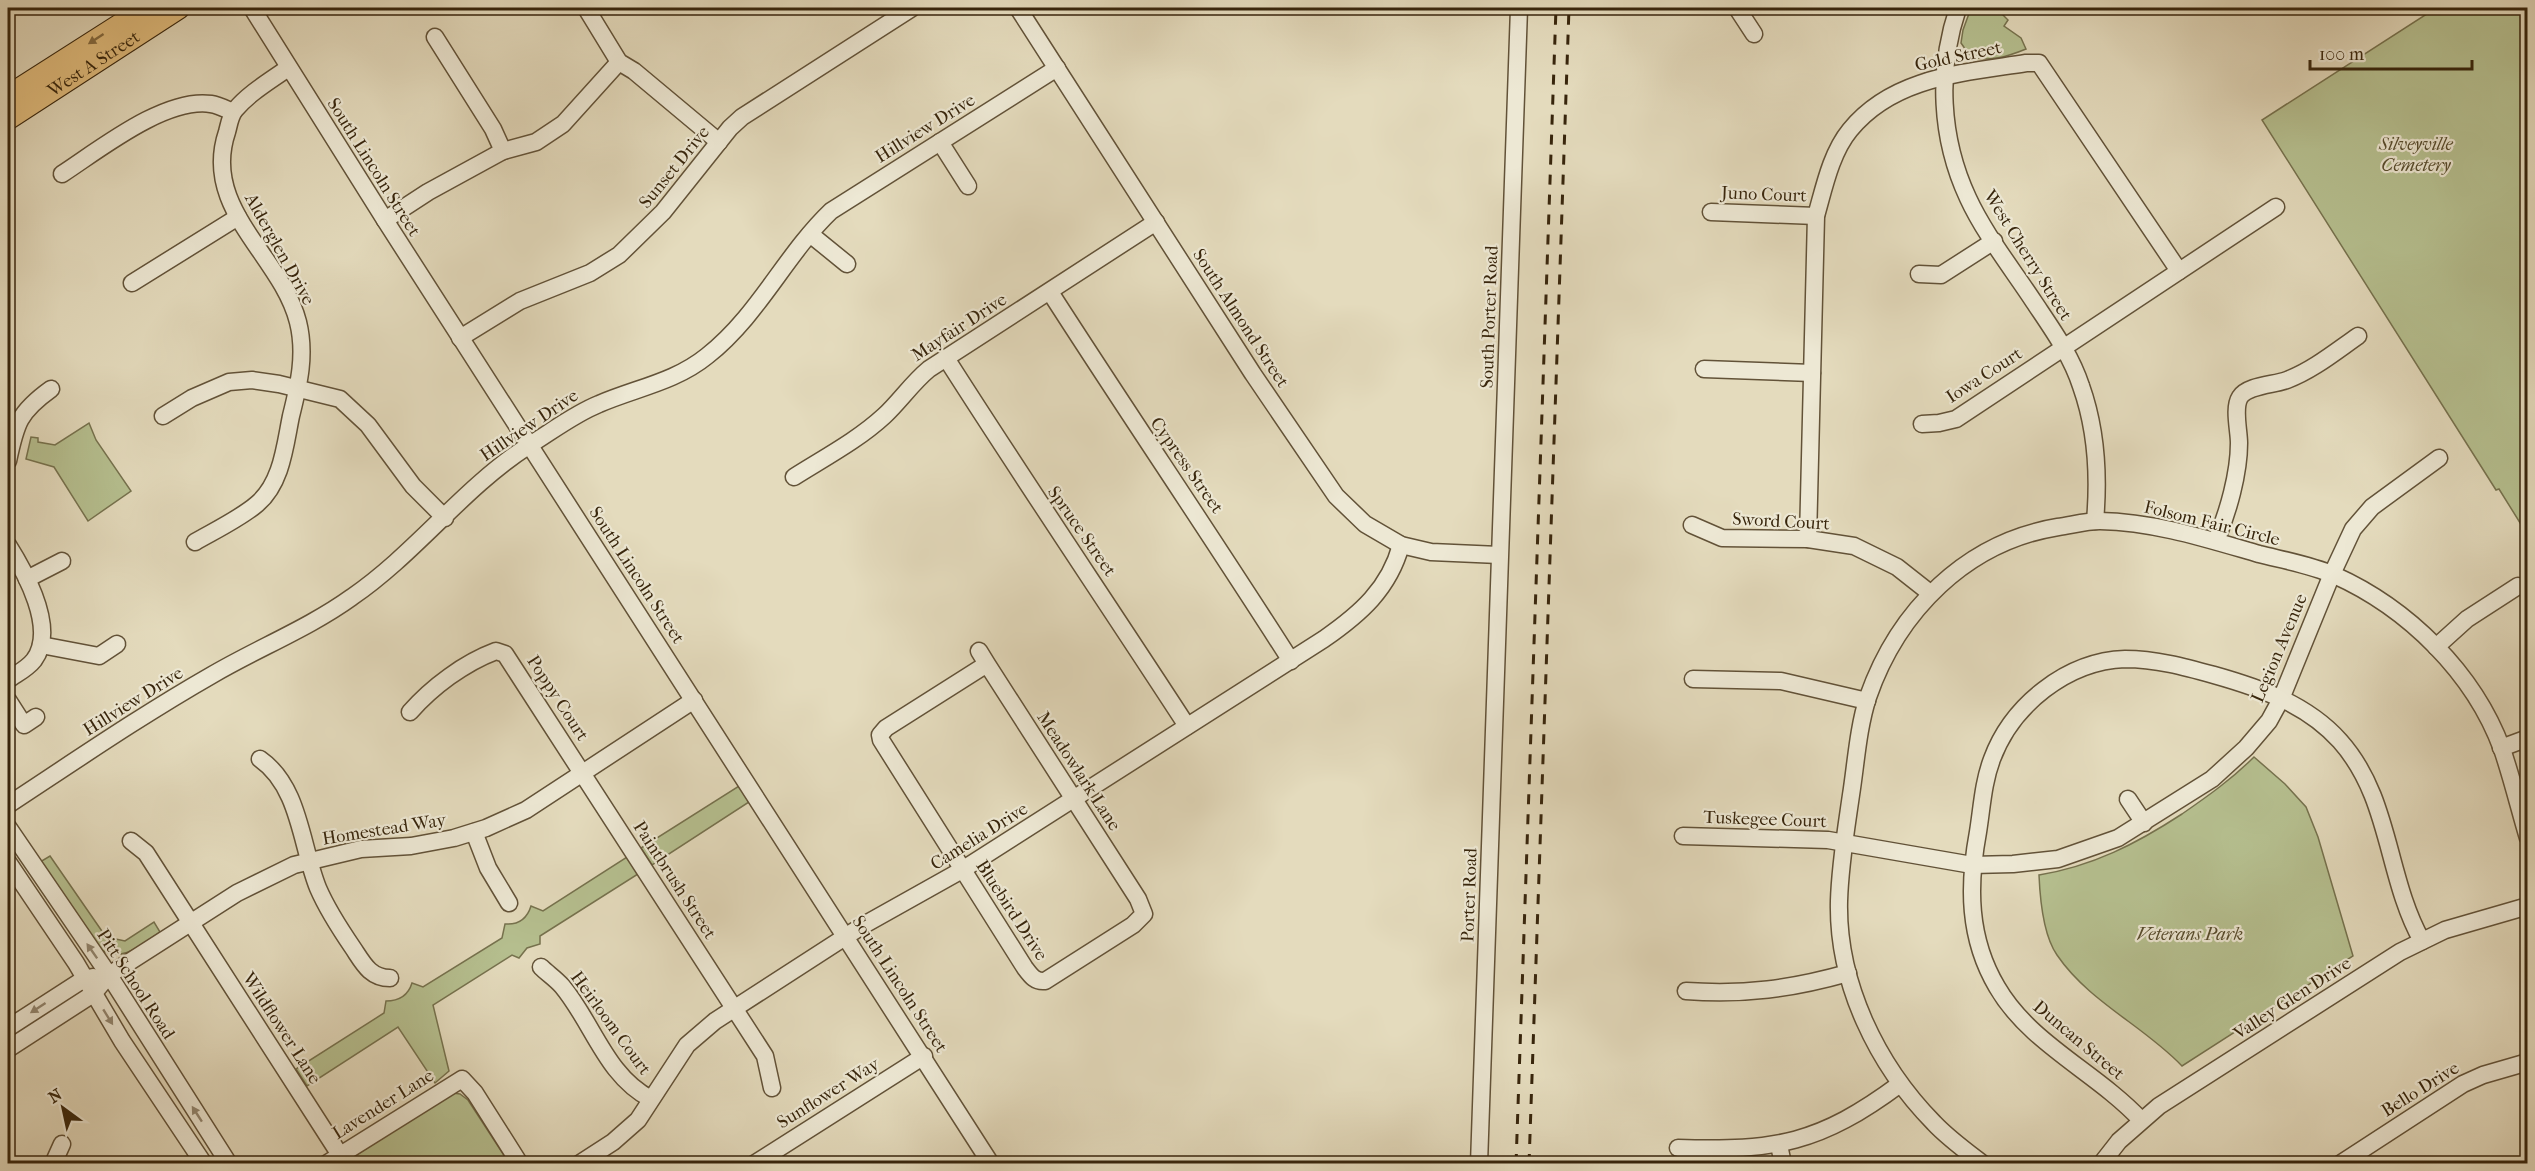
<svg xmlns="http://www.w3.org/2000/svg" width="2535" height="1171" viewBox="0 0 2535 1171" font-family="'IM FELL French Canon',serif">
<style>
.green{fill:#b6c090;stroke:#76724e;stroke-width:1.5}
.lines{fill:none;stroke-linecap:round;stroke-linejoin:round}
.minor-casing{stroke:#625238;stroke-width:19}
.major-casing{stroke:#37250c;stroke-width:23}
.minor{stroke:#ede8d4;stroke-width:16}
.major{stroke:#e2be7e;stroke-width:21}
.rail{stroke:#37250c;stroke-width:3;stroke-dasharray:10 10;stroke-linecap:butt}
.oneway{fill:#846a3f}
.oneway2{fill:#928670}
.labels{text-anchor:middle;stroke-width:4.5;stroke-linejoin:round;paint-order:stroke}
.street-label{font-size:18px;fill:#37250c;stroke:#ede8d4}
.park-label{font-size:18px;font-style:italic;fill:#574c2d;stroke:#ede8d4}
</style>
<rect width="100%" height="100%" fill="#e4dbbd"/>
<filter id="stains"><feTurbulence type="fractalNoise" baseFrequency=".00333" numOctaves="4"/><feColorMatrix values="0 0 0 0 .2 0 0 0 0 .09 0 0 0 0 .02 0 0 0 .5 -.17"/></filter>
<radialGradient id="worn" r=".72"><stop offset=".6" stop-color="#630" stop-opacity="0"/><stop offset="1" stop-color="#630" stop-opacity=".3"/></radialGradient>
<g class="green">
<path d="M1971,8H2007L2002,14L2008,20L2004,26L2021,38L2026,49C2009,56 1988,63 1970,56L1961,43L1963,30Z"/>
<path d="M2436,8H2527V534L2499,489L2496,490L2262,120Z"/>
<path d="M89,423L96,440L131,491L88,521L54,467L26,459L31,437L38,438V442L55,445Z"/>
<path d="M2254,757L2285,784L2306,807L2318,837L2353,956L2182,1066C2144,1026 2089,1002 2057,955C2043,935 2040,899 2039,875C2093,866 2136,844 2182,814C2208,796 2232,779 2254,757Z"/>
<path d="M739,786L749,802L652,865L641,848Z"/>
<path d="M50,856L106,937L125,941L154,922L160,932C142,944 122,964 100,949L40,862Z"/>
<path d="M627,857L638,874L540,936V944L527,948L519,958L512,955L433,1005L449,1071L435,1083L398,1027L307,1086L296,1069L384,1013L386,1001C399,1001 408,996 412,983L423,987L502,938L505,924C519,925 527,919 531,906L543,911Z"/>
<path d="M453,1093L460,1094L468,1100L509,1163L342,1164Z"/>
</g>
<g class="lines">
<g class="minor-casing">
<g id="minor">
<path d="M252,8L385,220L991,1164"/>
<path d="M586,8L619,62L634,71L719,142"/>
<path d="M1018,8L1253,374L1336,496L1365,524L1401,545L1431,552L1499,555"/>
<path d="M1737,8L1754,34"/>
<path d="M1958,8C1937,70 1940,138 1968,198C1984,233 2013,270 2034,302C2052,329 2071,355 2081,386C2096,428 2099,476 2095,521"/>
<path d="M435,37L493,129L503,151"/>
<path d="M940,142L968,186"/>
<path d="M62,174C99,150 165,97 211,104C218,105 226,109 233,112"/>
<path d="M1711,212L1816,216"/>
<path d="M385,220L428,192L503,151L536,142L563,124L619,62"/>
<path d="M810,234L847,264"/>
<path d="M1919,274L1941,275L1994,241"/>
<path d="M132,283L238,217"/>
<path d="M1050,292C1129,415 1212,537 1291,661"/>
<path d="M460,338L520,301L590,273L619,255L663,212L730,128L742,117L912,8"/>
<path d="M946,358C1025,482 1107,603 1187,726"/>
<path d="M1704,369L1812,373"/>
<path d="M163,416L192,398L229,382L252,380L279,384L340,399L368,425L413,486L445,518"/>
<path d="M1922,424L1939,423L1956,419L2276,207"/>
<path d="M8,461C16,423 19,412 51,389"/>
<path d="M794,477C824,458 858,440 884,416C900,401 912,383 929,369L1156,222"/>
<path d="M1692,525L1722,538L1808,539L1854,546L1897,567L1930,593"/>
<path d="M1808,539L1816,216C1824,188 1831,153 1850,130C1893,77 1963,73 2026,63H2039L2179,271"/>
<path d="M2216,541C2228,512 2239,474 2239,443C2239,430 2233,408 2240,397C2248,385 2274,385 2287,380C2313,370 2335,352 2358,336"/>
<path d="M195,542C214,531 241,518 257,504C282,483 285,445 291,416C299,384 306,354 298,322C281,255 201,209 227,132C229,125 230,116 235,110C249,93 270,81 288,68"/>
<path d="M8,545C25,572 57,629 34,660C27,669 16,674 8,680"/>
<path d="M27,579L62,561"/>
<path d="M41,645L99,656L117,644"/>
<path d="M2436,647L2467,619L2518,586"/>
<path d="M979,651L987,664L1138,899L1144,914L1133,925L1045,981C1035,982 1031,976 1025,968L881,740L880,735L886,728L987,664"/>
<path d="M1693,679L1781,681L1867,701"/>
<path d="M8,700L24,725L36,717"/>
<path d="M410,712C432,687 464,663 496,651L505,654L765,1056L772,1088"/>
<path d="M2501,748L2528,738"/>
<path d="M260,759C300,787 301,846 318,888C327,909 340,929 353,948C363,963 370,978 390,978"/>
<path d="M2128,799L2144,823"/>
<path d="M8,805C75,761 142,715 212,675C258,648 309,628 352,597C416,553 463,488 528,446C551,432 574,414 599,404C636,388 675,382 707,356C759,315 785,255 831,211L1057,68"/>
<path d="M8,827L109,975L229,1164"/>
<path d="M474,832L488,868L509,903"/>
<path d="M1683,836L1828,840L1972,865L2013,864L2058,859L2118,838L2212,779L2246,748L2269,721L2281,699L2332,574L2353,529L2372,507L2439,458"/>
<path d="M131,841L146,853L340,1155"/>
<path d="M8,862L76,963L122,1041L204,1164"/>
<path d="M541,967C547,973 556,979 562,986C593,1023 606,1076 651,1099"/>
<path d="M1686,991C1745,995 1791,989 1848,973"/>
<path d="M8,1028L84,979L93,977"/>
<path d="M8,1049L93,994L109,975L237,893L294,865L361,849L411,846L454,838L486,828L526,810L694,700"/>
<path d="M2141,1120C2096,1072 2030,1044 1997,987C1968,938 1968,886 1978,832C1982,807 1983,783 1992,759C2012,705 2067,661 2125,659C2156,659 2185,667 2214,675C2260,688 2307,704 2340,741C2391,798 2386,877 2422,941"/>
<path d="M1779,1145L1783,1164"/>
<path d="M1678,1148C1776,1151 1819,1144 1900,1084"/>
<path d="M53,1164L62,1144"/>
<path d="M326,1164L462,1079L475,1093L520,1164"/>
<path d="M579,1164L613,1142L638,1120L687,1045L715,1021L862,926L962,870L1324,639C1360,614 1389,589 1401,545"/>
<path d="M754,1164L924,1056"/>
<path d="M1479,1164L1519,8"/>
<path d="M1983,1164C1966,1151 1948,1138 1934,1123C1877,1065 1837,983 1839,901C1840,865 1846,830 1851,795C1856,763 1858,728 1868,697C1898,611 1966,542 2058,527C2072,525 2086,521 2100,521C2155,522 2207,539 2259,554C2283,560 2311,565 2334,575C2408,608 2474,673 2502,749C2512,778 2519,808 2528,838"/>
<path d="M2101,1164L2119,1141L2159,1106L2400,952L2445,930L2528,906"/>
<path d="M2340,1164L2463,1084L2483,1075L2528,1062"/>
</g>
</g>
<g class="major-casing">
<g id="major">
<path d="M8,96L146,8"/>
<path id="s1" d="M8,119L179,8"/>
</g>
</g>
<use href="#minor" class="minor"/>
<use href="#major" class="major"/>
<g class="rail">
<path d="M1516,1164L1556,8"/>
<path d="M1529,1164L1569,8"/>
</g>
</g>
<defs><path id="oneway-solid" d="M-6-.8H1V-3.2L6.5 0L1 3.2V.8H-6Z" transform="scale(1.5)"/></defs>
<use class="oneway" href="#oneway-solid" transform="translate(96 39) rotate(147)"/>
<g class="oneway2">
<use href="#oneway-solid" transform="translate(92 951) rotate(-125)"/>
<use href="#oneway-solid" transform="translate(38 1008) rotate(147)"/>
<use href="#oneway-solid" transform="translate(108 1017) rotate(58)"/>
<use href="#oneway-solid" transform="translate(197 1114) rotate(-123)"/>
</g>
<g class="labels">
<g class="street-label">
<text transform="translate(1958 56) rotate(-12)" y="6">Gold Street</text>
<text dy="6" stroke="none"><textPath href="#s1" startOffset="102">West A Street</textPath></text>
<text transform="translate(925 128) rotate(-32)" y="6">Hillview Drive</text>
<text transform="translate(374 167) rotate(58)" y="6">South Lincoln Street</text>
<text transform="translate(674 167) rotate(-51)" y="6">Sunset Drive</text>
<text transform="translate(1764 194) rotate(2)" y="6">Juno Court</text>
<text transform="translate(280 249) rotate(61)" y="6">Alderglen Drive</text>
<text transform="translate(2028 255) rotate(58)" y="6">West Cherry Street</text>
<text transform="translate(1489 317) rotate(-88)" y="6">South Porter Road</text>
<text transform="translate(1241 318) rotate(57)" y="6">South Almond Street</text>
<text transform="translate(959 327) rotate(-33)" y="6">Mayfair Drive</text>
<text transform="translate(1984 375) rotate(-33)" y="6">Iowa Court</text>
<text transform="translate(529 425) rotate(-34)" y="6">Hillview Drive</text>
<text transform="translate(1187 465) rotate(55)" y="6">Cypress Street</text>
<text transform="translate(1781 521) rotate(3)" y="6">Sword Court</text>
<text transform="translate(2212 523) rotate(14)" y="6">Folsom Fair Circle</text>
<text transform="translate(1082 531) rotate(55)" y="6">Spruce Street</text>
<text transform="translate(637 575) rotate(57)" y="6">South Lincoln Street</text>
<text transform="translate(2279 648) rotate(-67)" y="6">Legion Avenue</text>
<text transform="translate(558 698) rotate(57)" y="6">Poppy Court</text>
<text transform="translate(133 701) rotate(-32)" y="6">Hillview Drive</text>
<text transform="translate(1079 771) rotate(57)" y="6">Meadowlark Lane</text>
<text transform="translate(1765 819) rotate(2)" y="6">Tuskegee Court</text>
<text transform="translate(384 829) rotate(-9)" y="6">Homestead Way</text>
<text transform="translate(979 836) rotate(-32)" y="6">Camelia Drive</text>
<text transform="translate(675 880) rotate(57)" y="6">Paintbrush Street</text>
<text transform="translate(1469 895) rotate(-88)" y="6">Porter Road</text>
<text transform="translate(1012 910) rotate(57)" y="6">Bluebird Drive</text>
<text transform="translate(136 984) rotate(57)" y="6">Pitt School Road</text>
<text transform="translate(900 984) rotate(57)" y="6">South Lincoln Street</text>
<text transform="translate(2292 998) rotate(-33)" y="6">Valley Glen Drive</text>
<text transform="translate(611 1023) rotate(54)" y="6">Heirloom Court</text>
<text transform="translate(282 1028) rotate(57)" y="6">Wildflower Lane</text>
<text transform="translate(2079 1040) rotate(40)" y="6">Duncan Street</text>
<text transform="translate(2420 1089) rotate(-32)" y="6">Bello Drive</text>
<text transform="translate(828 1093) rotate(-32)" y="6">Sunflower Way</text>
<text transform="translate(383 1104) rotate(-32)" y="6">Lavender Lane</text>
</g>
<g class="park-label">
<text x="2416" y="150">Silveyville<tspan x="2416" dy="21">Cemetery</tspan></text>
<text x="2190" y="940">Veterans Park</text>
</g>
</g>
<rect width="2535" height="1171" fill="none" stroke="#e4dbbd" stroke-width="30"/>
<rect x="9" y="9" width="2517" height="1153" fill="none" stroke="#37250c" stroke-width="3"/>
<rect x="15" y="15" width="2505" height="1141" fill="none" stroke="#37250c" stroke-width="1.5"/>
<g transform="translate(63 1108) rotate(327)" stroke="#ede8d4" stroke-width="4.5" paint-order="stroke">
<path d="M0-4.5L10 22L0 15L-10 22Z" fill="#37250c"/>
<text y="-9" font-size="16" font-weight="bold" text-anchor="middle" fill="#37250c">N</text>
</g>
<path d="M2310 60v9h162v-9" fill="none" stroke="#37250c" stroke-width="3"/>
<text x="2319" y="60" font-size="18" fill="#37250c" stroke="#ede8d4" stroke-width="4.5" paint-order="stroke">100 m</text>
<rect width="100%" height="100%" filter="url(#stains)"/>
<rect width="100%" height="100%" fill="url(#worn)"/>
</svg>
